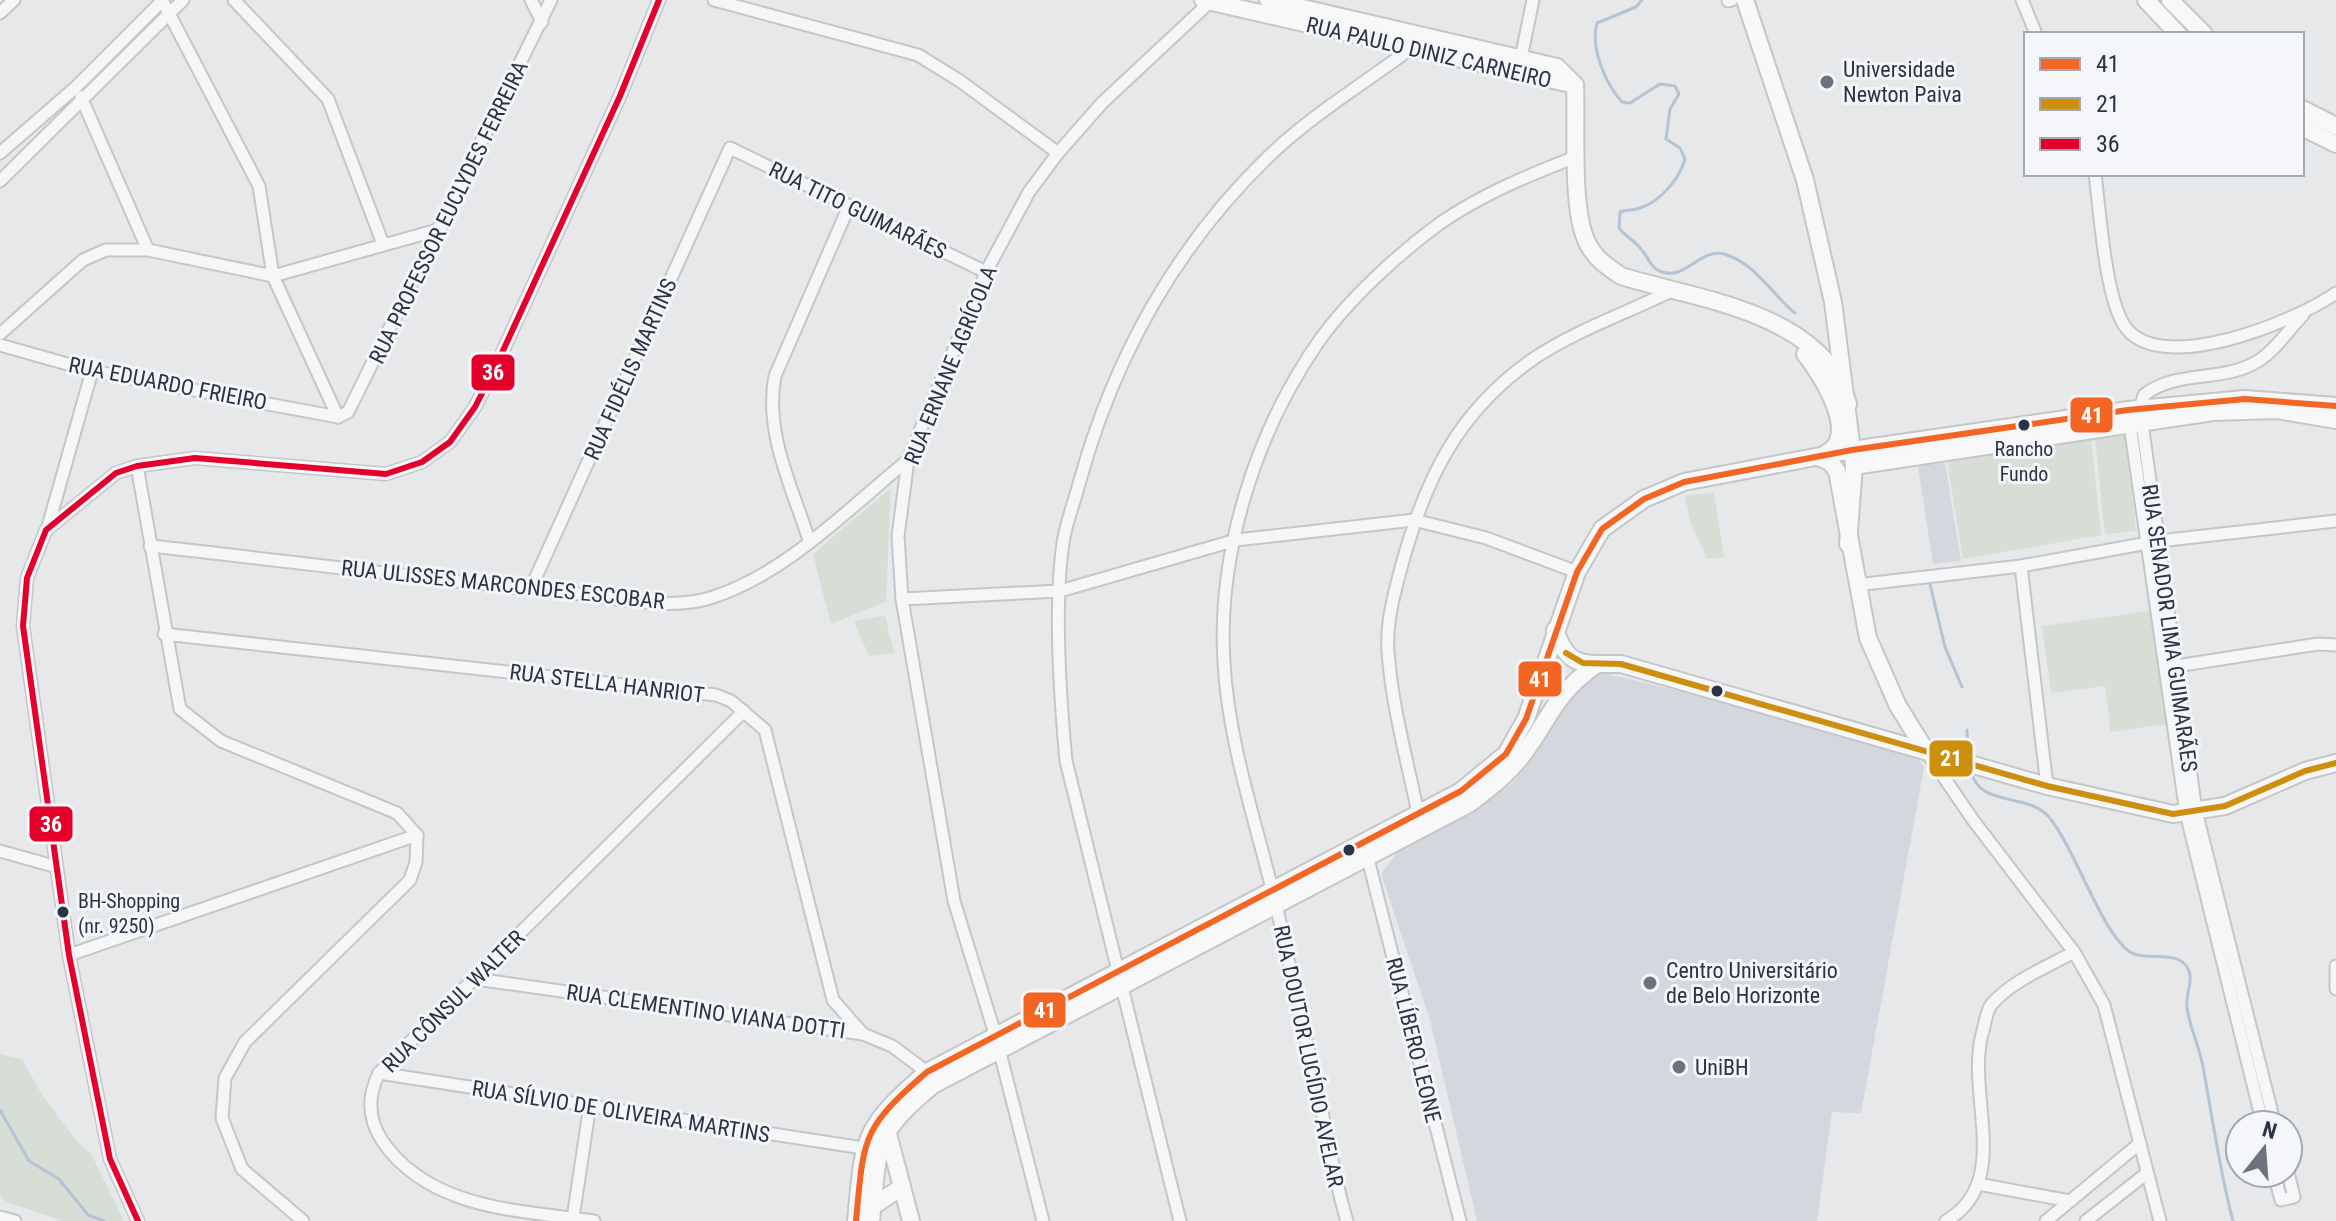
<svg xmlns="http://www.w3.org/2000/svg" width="2336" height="1221" viewBox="0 0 2336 1221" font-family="'Roboto Condensed',sans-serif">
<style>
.built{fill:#d4d7dd}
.green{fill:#d6ded6}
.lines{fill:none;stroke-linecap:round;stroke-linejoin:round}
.stream{stroke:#b4c4d5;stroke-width:3}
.street-casing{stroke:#c4c6c8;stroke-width:15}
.secondary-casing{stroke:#c4c6c8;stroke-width:20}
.street{stroke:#f5f6f7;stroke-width:11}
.secondary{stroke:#f8f8f8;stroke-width:16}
.bus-1-casing{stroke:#f4f6f9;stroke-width:12}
.bus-2-casing{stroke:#f4f6f9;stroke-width:12}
.bus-3-casing{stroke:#f4f6f9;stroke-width:12}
.bus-1{stroke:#f26522;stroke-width:6}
.bus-2{stroke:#ce8f0e;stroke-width:6}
.bus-3{stroke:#e4002b;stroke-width:6}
.poi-dot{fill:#6c737f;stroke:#f4f6f9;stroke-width:3}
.bus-dot{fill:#2b3445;stroke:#f4f6f9;stroke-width:3}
.labels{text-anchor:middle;stroke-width:6;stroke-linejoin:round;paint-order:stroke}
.bus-label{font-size:20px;fill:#2b3445;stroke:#f4f6f9}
.street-label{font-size:22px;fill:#2b3445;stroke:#f4f6f9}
.poi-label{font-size:22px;fill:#2b3445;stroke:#f4f6f9;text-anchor:start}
.line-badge{stroke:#f4f6f9;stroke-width:3}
.badge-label{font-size:22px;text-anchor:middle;font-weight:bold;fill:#fff}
</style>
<rect width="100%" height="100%" fill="#e6e8ea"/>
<g class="built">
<path d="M1945,463L1961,561L1933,564L1918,466Z"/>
<path d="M1604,673L1777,715L1917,757L1924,767L1861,1113L1832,1112L1817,1221H1477L1430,1020L1381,874L1402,846L1473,812L1515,781L1561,708L1585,681Z"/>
</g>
<g class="green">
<path d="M2126,436L2136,531L2105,534L2095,439Z"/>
<path d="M2091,438L2101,535L1963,559L1947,461Z"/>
<path d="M891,488L886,602L831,624L813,554Z"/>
<path d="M1714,493L1724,557L1707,559L1690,521L1685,495Z"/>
<path d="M2151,611L2167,724L2111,732L2105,686L2051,693L2042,626Z"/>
<path d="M885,615L894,653L869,656L854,621Z"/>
<path d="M0,1054L22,1059L42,1095L77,1142L91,1153L124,1221H63L7,1202L0,1196Z"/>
</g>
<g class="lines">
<g class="stream">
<path d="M1642,0L1636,7L1597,23C1590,47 1605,83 1622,102L1630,103L1660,84L1675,86L1679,94L1670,109L1666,139L1680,148L1685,159C1680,178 1660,202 1640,208C1633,211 1627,209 1620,212L1619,228C1625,236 1635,241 1641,249C1647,255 1649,264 1656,269C1683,286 1699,247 1724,254C1757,264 1771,294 1795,313"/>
<path d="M1929,580L1945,647L1962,687"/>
<path d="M1967,730L1968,756"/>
<path d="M1971,771C1979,808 2028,792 2049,817C2076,850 2101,932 2130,952C2146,962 2175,949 2187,967C2195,979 2185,994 2187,1008C2190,1029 2201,1050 2204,1072C2213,1122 2220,1172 2233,1221"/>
<path d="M0,1110L29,1161L59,1179L88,1215L104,1221"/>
</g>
<g class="street-casing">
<g id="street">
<path d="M162,0L259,186L273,276L338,417"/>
<path d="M234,0L328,99L383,244"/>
<path d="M531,0L542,22"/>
<path d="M714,0L918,55L960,81L1058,153"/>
<path d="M2022,0L2036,34"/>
<path d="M1728,1L1732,0"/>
<path d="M0,13L14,0"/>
<path d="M1521,58L1533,0"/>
<path d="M81,97L148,250"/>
<path d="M0,153L75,88L163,0"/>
<path d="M2095,174C2100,212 2105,295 2124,325C2158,379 2298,320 2336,293"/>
<path d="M0,181L183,0"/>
<path d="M0,334L83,260L106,250H148L273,276L441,229"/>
<path d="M0,345L92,371L338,417"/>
<path d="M338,417L348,412L358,392L551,0"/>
<path d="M2129,418L2186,813L2263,1125"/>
<path d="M137,466L180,709L221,741L397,813L417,835L416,862L410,880L245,1042L225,1078L222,1118L242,1169L303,1221"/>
<path d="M47,530L92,371"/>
<path d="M809,540C792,487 764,432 775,376L849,206"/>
<path d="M150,546C290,561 431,580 572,593C615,597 668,611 710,598C785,575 849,508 908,460"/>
<path d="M2021,566L2047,786"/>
<path d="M1856,585L2021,566L2159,541L2336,521"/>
<path d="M530,590L730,148L986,272"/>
<path d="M902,599L1060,591L1236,540L1414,520L1486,538L1577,572"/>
<path d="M164,634L716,695L731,701L765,730L833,1000L863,1034"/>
<path d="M2170,667L2318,644L2336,645"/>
<path d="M1926,751L1973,820L2074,952L2104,1005L2160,1221"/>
<path d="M1418,813C1407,760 1392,706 1388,652C1386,623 1394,594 1401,568C1425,479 1458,410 1536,357C1579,329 1627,313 1673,290"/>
<path d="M0,851L57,867"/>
<path d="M1368,859L1460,1221"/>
<path d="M69,955L417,835"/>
<path d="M2336,966V989"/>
<path d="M476,979L863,1034L892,1046L927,1072"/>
<path d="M379,1073L863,1148"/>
<path d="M2275,1125L2196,811L2140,409L2144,395C2177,369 2223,383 2258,361C2275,351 2289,329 2303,315"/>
<path d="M2274,1173L2281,1200L2294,1197L2288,1173"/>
<path d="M1978,1184L2070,1201"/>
<path d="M0,1217L15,1221"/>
<path d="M573,1218L590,1105"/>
<path d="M138,1221L110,1159L69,955L23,626L27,578L46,530L116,473L137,466L195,458L386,474L422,462L450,442L475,407L495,368L620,96L659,0"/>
<path d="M594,1221C519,1210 431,1210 383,1142C368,1120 367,1097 379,1073L744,711"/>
<path d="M1043,1221L996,1037L954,901L902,599L898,536L908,460L986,272L1029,192L1058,153L1102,103L1210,2"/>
<path d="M1180,1221L1066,761C1060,697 1054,605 1063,543C1066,523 1074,503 1079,484C1113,360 1175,247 1268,157C1309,117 1366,82 1413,47"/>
<path d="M1347,1221C1336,1186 1330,1148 1322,1112C1308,1047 1293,983 1279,918C1260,833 1229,750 1224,663C1217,553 1256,431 1319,341C1348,300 1398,254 1439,224C1482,194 1529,175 1578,156"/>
<path d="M1946,1221C2013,1182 1966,1096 1982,1034C1985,1025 1986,1012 1991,1005C2011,981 2047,967 2074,952"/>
<path d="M2046,1221L2140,1143"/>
<path d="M2086,1221L2147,1173"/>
</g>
</g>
<g class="secondary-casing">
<g id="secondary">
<path d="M1203,0L1575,85"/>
<path d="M1268,0L1557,67L1575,85C1577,125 1570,215 1589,246C1596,259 1609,268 1621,276C1689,297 1788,308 1833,370C1841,380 1844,393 1848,404"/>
<path d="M1745,0L1805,180L1833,302L1854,466L1848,544"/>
<path d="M2146,0L2178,34"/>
<path d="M2170,0L2204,34"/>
<path d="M2302,109L2336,126"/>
<path d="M2302,127L2336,144"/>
<path d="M1805,354C1821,374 1862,438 1825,454"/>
<path d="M1818,457L1830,462L1837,471L1868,638L1898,706L1926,751"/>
<path d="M1854,466L2213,412L2277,410L2336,420"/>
<path d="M1555,630C1569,670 1584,663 1621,664L2047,786L2173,814L2225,806L2305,771L2336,763"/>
<path d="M887,1130L911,1221"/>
<path d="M867,1201L873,1206L902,1187"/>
<path d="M856,1221C864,1137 861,1129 927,1072L1461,791L1506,754L1526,719L1577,572L1602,529L1644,499L1684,482L1852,450L2128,410L2245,399L2336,406"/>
<path d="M871,1221C879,1147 872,1135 933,1085L1469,804C1486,791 1503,779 1517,762C1548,725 1551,696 1596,665"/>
</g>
</g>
<use href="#street" class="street"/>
<use href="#secondary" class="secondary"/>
<g class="bus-1-casing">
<path id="bus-1" d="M856,1221C864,1137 861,1129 927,1072L1461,791L1506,754L1526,719L1577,572L1602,529L1644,499L1684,482L1852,450L2128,410L2245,399L2336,406"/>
</g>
<g class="bus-2-casing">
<path id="bus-2" d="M1566,653L1583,663L1621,664L2047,786L2173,814L2225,806L2305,771L2336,763"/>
</g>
<g class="bus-3-casing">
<path id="bus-3" d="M138,1221L110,1159L69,955L23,626L27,578L46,530L116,473L137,466L195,458L386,474L422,462L450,442L475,407L495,368L620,96L659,0"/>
</g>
<use href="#bus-1" class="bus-1"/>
<use href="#bus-2" class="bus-2"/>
<use href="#bus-3" class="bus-3"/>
</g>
<g class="poi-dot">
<circle cx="1827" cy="82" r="8"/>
<circle cx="1650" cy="983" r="8"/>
<circle cx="1679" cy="1067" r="8"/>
</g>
<g class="bus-dot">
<circle cx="2024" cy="425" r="7"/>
<circle cx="1717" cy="691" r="7"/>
<circle cx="1349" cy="850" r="7"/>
<circle cx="63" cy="912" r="7"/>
</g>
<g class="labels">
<g class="bus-label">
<text x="2024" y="456">Rancho<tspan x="2024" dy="25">Fundo</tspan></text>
<text x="78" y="908" text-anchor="start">BH-Shopping<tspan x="78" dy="25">(nr. 9250)</tspan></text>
</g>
<g class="street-label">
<text transform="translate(1429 52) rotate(13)" y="8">RUA PAULO DINIZ CARNEIRO</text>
<text transform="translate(858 210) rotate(26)" y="8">RUA TITO GUIMARÃES</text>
<text transform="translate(448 212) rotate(-64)" y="8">RUA PROFESSOR EUCLYDES FERREIRA</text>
<text transform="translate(950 365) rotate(-68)" y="8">RUA ERNANE AGRÍCOLA</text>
<text transform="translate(630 369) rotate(-66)" y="8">RUA FIDÉLIS MARTINS</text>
<text transform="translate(168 383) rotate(11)" y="8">RUA EDUARDO FRIEIRO</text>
<text transform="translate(503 584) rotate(6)" y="8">RUA ULISSES MARCONDES ESCOBAR</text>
<text transform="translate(2170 628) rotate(82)" y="8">RUA SENADOR LIMA GUIMARÃES</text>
<text transform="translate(607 683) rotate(7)" y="8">RUA STELLA HANRIOT</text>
<text transform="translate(453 1001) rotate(-45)" y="8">RUA CÔNSUL WALTER</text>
<text transform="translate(706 1011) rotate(8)" y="8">RUA CLEMENTINO VIANA DOTTI</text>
<text transform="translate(1414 1040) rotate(76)" y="8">RUA LÍBERO LEONE</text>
<text transform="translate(1309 1056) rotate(78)" y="8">RUA DOUTOR LUCÍDIO AVELAR</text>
<text transform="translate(621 1111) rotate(9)" y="8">RUA SÍLVIO DE OLIVEIRA MARTINS</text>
</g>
<g class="poi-label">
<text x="1843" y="77">Universidade<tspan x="1843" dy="25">Newton Paiva</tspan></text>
<text x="1666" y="978">Centro Universitário<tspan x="1666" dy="25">de Belo Horizonte</tspan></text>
<text x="1695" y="1075">UniBH</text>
</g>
</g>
<g class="line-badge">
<rect x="470" y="353" width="46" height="39" rx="8" fill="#e4002b"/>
<rect x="2069" y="396" width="45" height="38" rx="8" fill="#f26522"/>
<rect x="1517" y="660" width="46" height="38" rx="8" fill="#f26522"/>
<rect x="1928" y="739" width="46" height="39" rx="8" fill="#ce8f0e"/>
<rect x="28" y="805" width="46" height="38" rx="8" fill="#e4002b"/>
<rect x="1022" y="991" width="45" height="38" rx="8" fill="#f26522"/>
</g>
<g class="badge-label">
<text x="493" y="380">36</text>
<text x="2092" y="423">41</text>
<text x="1540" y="687">41</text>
<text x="1951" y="766">21</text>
<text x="51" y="832">36</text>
<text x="1045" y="1018">41</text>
</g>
<rect x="2024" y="32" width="280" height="144" fill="#f4f6f9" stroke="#a4a8b1" stroke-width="2"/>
<rect x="2040" y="58" width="40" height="12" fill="#f26522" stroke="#a4a8b1" stroke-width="2"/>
<text x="2096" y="72" font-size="24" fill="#2b3445">41</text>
<rect x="2040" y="98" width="40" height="12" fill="#ce8f0e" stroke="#a4a8b1" stroke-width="2"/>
<text x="2096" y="112" font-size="24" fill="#2b3445">21</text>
<rect x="2040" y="138" width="40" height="12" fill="#e4002b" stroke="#a4a8b1" stroke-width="2"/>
<text x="2096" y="152" font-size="24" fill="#2b3445">36</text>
<g transform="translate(2264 1149) rotate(17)"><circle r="38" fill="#f4f6f9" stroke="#a4a8b1" stroke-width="2"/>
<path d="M0-6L14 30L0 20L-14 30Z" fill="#6c737f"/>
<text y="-12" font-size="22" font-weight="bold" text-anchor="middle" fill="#2b3445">N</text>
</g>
</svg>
